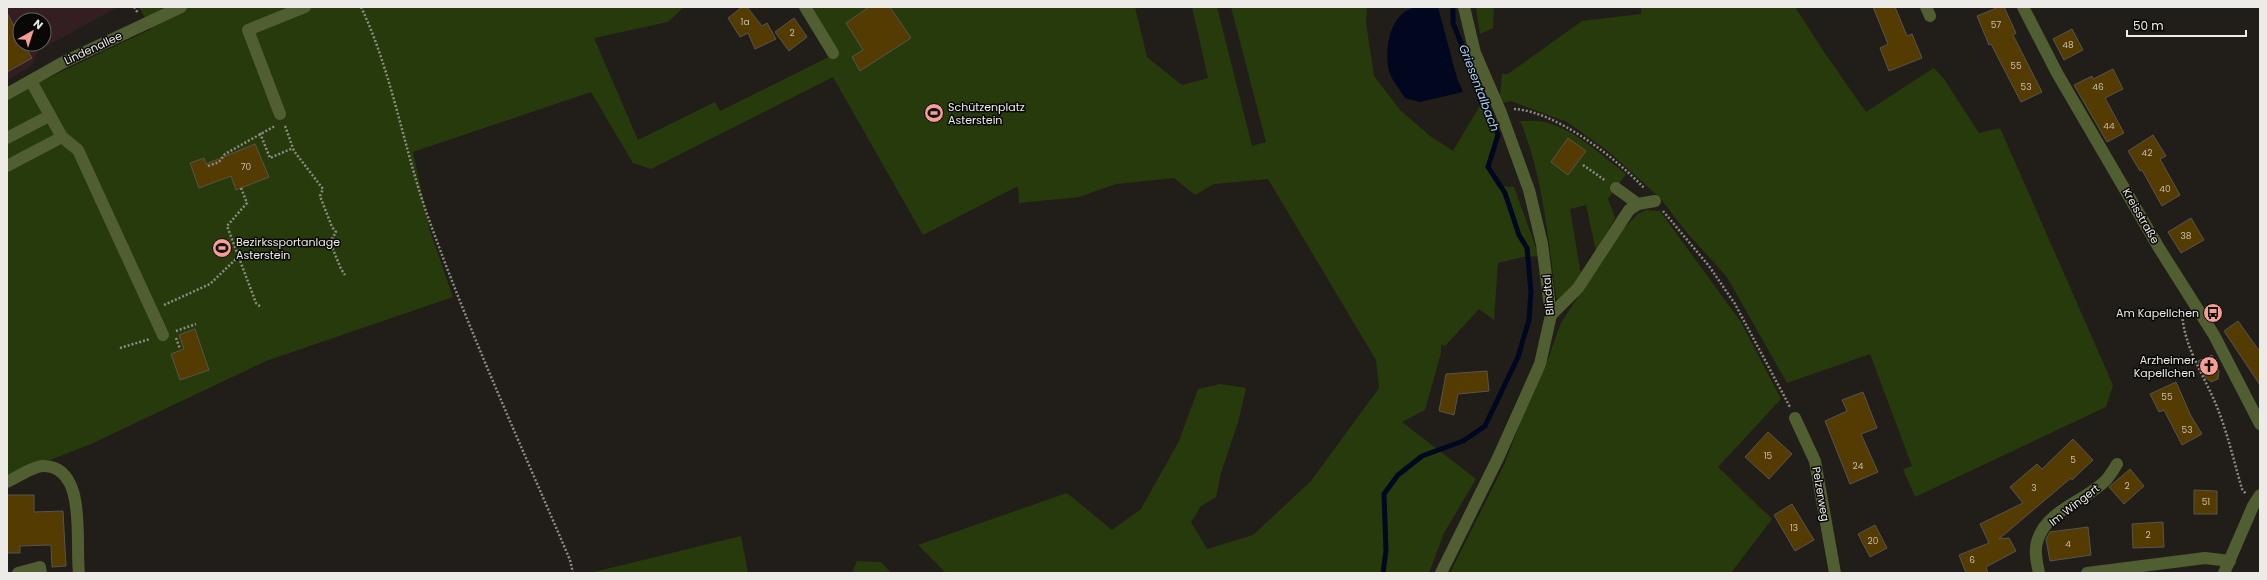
<svg xmlns="http://www.w3.org/2000/svg" width="2267" height="580" viewBox="0 0 2267 580" font-family="Poppins,sans-serif">
<style>
.education{fill:#331f21;fill-rule:evenodd}
.green{fill:#273a0b}
.water{fill:#00071e}
.lines{fill:none;stroke-linecap:round;stroke-linejoin:round}
.stream{stroke:#00071e;stroke-width:5}
.building{fill:#533b02;stroke:#57544f}
.path{stroke:#8d8b86;stroke-width:2.5;stroke-dasharray:2 2;stroke-linecap:butt}
.minor{stroke:#505e31;stroke-width:12}
.labels{text-anchor:middle;stroke-width:3;stroke-linejoin:round;paint-order:stroke}
.number-label{font-size:9px;fill:#c6bfae}
.street-label{font-size:11px;fill:#edebe7;stroke:#090806}
.poi-label{font-size:11px;fill:#edebe7;stroke:#090806;text-anchor:start}
.water-label{font-size:12px;font-style:italic;fill:#a6cdf9;stroke:#090806}
</style>
<rect width="100%" height="100%" fill="#211e19"/>
<path class="education" d="M7,7H118L38,51L32,65L7,80ZM20,20H44V44H20Z"/>
<g class="green">
<path d="M139,7H684L668,22L594,38L638,140L715,102L720,111L839,52L810,7H1135L1147,57L1182,85L1208,78L1192,7H1217L1252,146L1266,142L1231,7H1367L1366,23L1374,76L1400,110L1430,136L1453,151L1481,104L1496,135L1486,167L1497,186L1514,187L1539,256L1523,257L1498,263L1494,320L1479,309L1445,346L1441,344V353L1425,410L1402,422L1476,479L1444,533L1429,573H946L918,545L1067,493L1112,530L1141,509L1179,441L1198,389L1220,384L1246,388L1239,419L1221,473L1216,497L1201,506L1191,522L1207,549L1253,535L1311,481L1379,388L1376,360L1268,179L1214,184L1195,195L1174,178L1116,184L1079,197L1019,203L1018,186L923,235L833,77L651,169L633,163L591,92L413,152L430,231L453,297L266,361L91,444L7,477V101L40,82L151,29Z"/>
<path d="M1476,7H1494L1493,28L1480,34Z"/>
<path d="M1641,7H1795L1824,52L1866,112L1934,68L1944,79L1979,133L2000,128L2113,385L2106,407L1915,497L1903,469L1912,466L1870,354L1787,383L1727,277L1688,234L1660,198L1609,152L1567,122L1511,101L1503,103L1500,95L1502,74H1508L1582,21L1641,14Z"/>
<path d="M1520,121C1528,121 1539,120 1548,123C1577,131 1602,156 1626,174L1608,199L1615,218L1596,251L1586,205L1570,209L1581,275L1557,303C1548,242 1544,177 1520,121Z"/>
<path d="M1646,210L1660,211L1741,322L1781,399L1718,467L1772,519L1731,573H1450L1505,463L1523,415L1545,367L1561,323L1611,246L1626,226L1638,214Z"/>
<path d="M741,536L748,573H590Z"/>
<path d="M857,561L881,562L891,573H852Z"/>
</g>
<path class="water" d="M1417,7H1438L1457,78L1463,92L1420,102L1405,98C1401,91 1393,82 1390,74C1383,52 1389,11 1417,7Z"/>
<g class="lines">
<path class="stream" d="M1383,573L1386,551L1384,494L1398,475L1422,456L1463,441L1485,426L1518,357L1529,320L1531,291L1527,248L1519,235L1505,193L1488,167L1498,135L1453,23V7"/>
</g>
<g class="building">
<path d="M742,7H747L762,26L767,23L776,39L755,49L748,33L740,37L728,18Z"/>
<path d="M869,7H890L911,38L860,71L852,57L863,50L846,23Z"/>
<path d="M1873,7H1895L1907,36L1912,34L1922,58L1889,71L1880,48L1888,44Z"/>
<path d="M1999,7H2004L2016,33L2013,35L2042,92L2021,102L1991,44L1989,45L1977,16Z"/>
<path d="M7,13L20,37V44H24L32,58L7,72Z"/>
<path d="M794,18L807,37L789,51L775,32Z"/>
<path d="M2072,29L2083,50L2064,60L2053,39Z"/>
<path d="M2113,69L2123,89L2105,98L2124,133L2107,142L2074,85L2092,76L2093,79Z"/>
<path d="M2153,135L2166,156L2160,159L2180,195L2162,206L2142,170L2140,171L2128,151Z"/>
<path d="M1568,138L1586,151L1568,175L1551,162Z"/>
<path d="M255,144L269,177L236,190L231,176L199,188L190,163L204,158L206,164Z"/>
<path d="M2191,218L2204,240L2181,253L2168,232Z"/>
<path d="M2238,321L2260,352V385L2224,331Z"/>
<path d="M195,329L209,370L180,380L171,354L184,349L179,335Z"/>
<path d="M2212,355L2219,371L2218,379L2211,382L2205,377L2198,361Z"/>
<path d="M1487,371L1489,391L1458,394L1454,415L1439,411L1446,374Z"/>
<path d="M2176,382L2191,416L2202,434L2182,445L2164,410L2159,412L2150,394Z"/>
<path d="M1863,392L1877,428L1861,434L1878,472L1850,484L1825,421L1847,411L1842,400Z"/>
<path d="M1768,432L1792,454L1769,479L1745,457Z"/>
<path d="M2073,439L2093,460L2072,480L2071,478L1999,539L2009,538L2016,551L1986,567L1988,573H1966L1959,555L1989,543L1980,524L2023,503L2010,487L2037,464L2042,469Z"/>
<path d="M2130,469L2144,486L2124,504L2109,487Z"/>
<path d="M2194,490L2217,491V514H2194Z"/>
<path d="M7,495H34V512L63,511L66,566L52,567L51,545L20,546V553H7Z"/>
<path d="M1792,504L1814,540L1795,551L1774,515Z"/>
<path d="M2163,522L2164,547L2133,548L2132,524Z"/>
<path d="M1875,525L1887,548L1870,557L1858,534Z"/>
<path d="M2088,527L2091,555L2050,561L2046,539L2050,532Z"/>
</g>
<g class="lines">
<g class="path">
<path d="M134,7L138,13"/>
<path d="M361,7C392,72 403,146 427,214C469,332 521,445 570,560L573,573"/>
<path d="M1514,109C1556,111 1617,159 1644,188"/>
<path d="M285,126L294,151L323,189L320,196L332,227L336,232L330,242L341,269L345,275"/>
<path d="M260,133L270,158L293,148"/>
<path d="M1583,165L1606,181"/>
<path d="M208,166L219,162L225,154L275,126"/>
<path d="M241,188L247,203L227,226L256,303L261,307"/>
<path d="M1663,211L1709,266L1735,304L1790,407"/>
<path d="M164,305L210,284L238,257"/>
<path d="M2182,311C2183,349 2208,380 2220,415C2229,439 2235,465 2242,489L2246,494"/>
<path d="M176,331L196,324"/>
<path d="M176,338L180,349"/>
<path d="M120,348L150,339"/>
</g>
<g class="minor">
<path d="M805,7L833,53"/>
<path d="M1926,7L1930,16"/>
<path d="M2023,7L2057,73L2159,248L2214,335L2260,424"/>
<path d="M31,81L62,137L78,150L163,335"/>
<path d="M7,94L62,63L181,7"/>
<path d="M280,114L248,30L305,7"/>
<path d="M7,138L49,116"/>
<path d="M7,166L62,137"/>
<path d="M1616,188L1638,204"/>
<path d="M1551,315L1578,288L1629,210L1638,204L1655,201"/>
<path d="M1795,418L1815,461L1835,573"/>
<path d="M7,482C15,478 36,465 44,466C88,467 75,544 79,573"/>
<path d="M18,573L40,567L41,573"/>
<path d="M1441,573L1498,458L1540,364L1551,315L1542,244L1529,190L1501,113L1475,53L1464,7"/>
<path d="M2039,573C2037,564 2034,551 2037,542C2045,510 2087,501 2107,479C2111,474 2114,469 2117,464"/>
<path d="M2087,573L2205,558L2230,561"/>
<path d="M2224,573L2253,506L2260,495"/>
</g>
</g>
<defs>
<g id="stadium-disc" transform="scale(1)"><circle r="9.5" fill="#f59c94" stroke="#090806"/><path d="M0-5a6.5 5 0 1 0 0 10a6.5 5 0 1 0 0-10ZM-3.5-1.8h7v3.6h-7Z" fill="#111"/></g>
<g id="bus-disc" transform="scale(1)"><circle r="9.5" fill="#f59c94" stroke="#090806"/><path d="M-5-6H5V4H4V6H2V4H-2V6H-4V4H-5ZM-3.5-4V0h7V-4ZM-3.5 1.2v1.5H-2V1.2ZM2 1.2v1.5H3.5V1.2Z" fill="#111"/></g>
<g id="church-disc" transform="scale(1)"><circle r="9.5" fill="#f59c94" stroke="#090806"/><path d="M-1.2-6h2.4v3.5h3.3v2.4h-3.3V6h-2.4V-.1h-3.3v-2.4h3.3Z" fill="#111"/></g>
</defs>
<g fill-rule="evenodd">
<use href="#stadium-disc" x="934" y="113"/>
<use href="#stadium-disc" x="222" y="248"/>
<use href="#bus-disc" x="2213" y="313"/>
<use href="#church-disc" x="2209" y="366"/>
</g>
<g class="labels">
<g class="number-label">
<text x="745" y="25">1a</text>
<text x="1996" y="28">57</text>
<text x="792" y="36">2</text>
<text x="2068" y="48">48</text>
<text x="2016" y="69">55</text>
<text x="2026" y="90">53</text>
<text x="2098" y="90">46</text>
<text x="2109" y="129">44</text>
<text x="2147" y="156">42</text>
<text x="246" y="170">70</text>
<text x="2165" y="192">40</text>
<text x="2186" y="239">38</text>
<text x="2167" y="400">55</text>
<text x="2187" y="433">53</text>
<text x="1768" y="459">15</text>
<text x="2073" y="463">5</text>
<text x="1858" y="469">24</text>
<text x="2127" y="489">2</text>
<text x="2034" y="491">3</text>
<text x="2206" y="505">51</text>
<text x="1794" y="531">13</text>
<text x="2148" y="538">2</text>
<text x="1873" y="544">20</text>
<text x="2068" y="547">4</text>
<text x="1972" y="563">6</text>
</g>
<g class="street-label">
<text transform="translate(93 48) rotate(-25)" y="4">Lindenallee</text>
<text transform="translate(2141 216) rotate(60)" y="4">Kreisstraße</text>
<text transform="translate(1548 295) rotate(-95)" y="4">Blindtal</text>
<text transform="translate(1821 494) rotate(80)" y="4">Pelzerweg</text>
<text transform="translate(2074 505) rotate(-38)" y="4">Im Wingert</text>
</g>
<g class="poi-label">
<text x="948" y="111">Schützenplatz<tspan x="948" dy="13">Asterstein</tspan></text>
<text x="236" y="246">Bezirkssportanlage<tspan x="236" dy="13">Asterstein</tspan></text>
<text x="2199" y="317" text-anchor="end">Am Kapellchen</text>
<text x="2195" y="364" text-anchor="end">Arzheimer<tspan x="2195" dy="13">Kapellchen</tspan></text>
</g>
<g class="water-label">
<text transform="translate(1479 88) rotate(69)" y="4">Griesentalbach</text>
</g>
</g>
<rect width="2267" height="580" fill="none" stroke="#edebe7" stroke-width="16"/>
<g transform="translate(32 32) rotate(39)"><circle r="19" fill="#090806" stroke="#646360"/>
<path d="M0-3L7 15L0 10L-7 15Z" fill="#f59c94"/>
<text y="-6" font-size="11" font-weight="bold" text-anchor="middle" fill="#edebe7">N</text>
</g>
<path d="M2127 30v6h119v-6" fill="none" stroke="#edebe7" stroke-width="2"/>
<text x="2133" y="30" font-size="12" fill="#edebe7" stroke="#090806" stroke-width="3" paint-order="stroke">50 m</text>
</svg>
